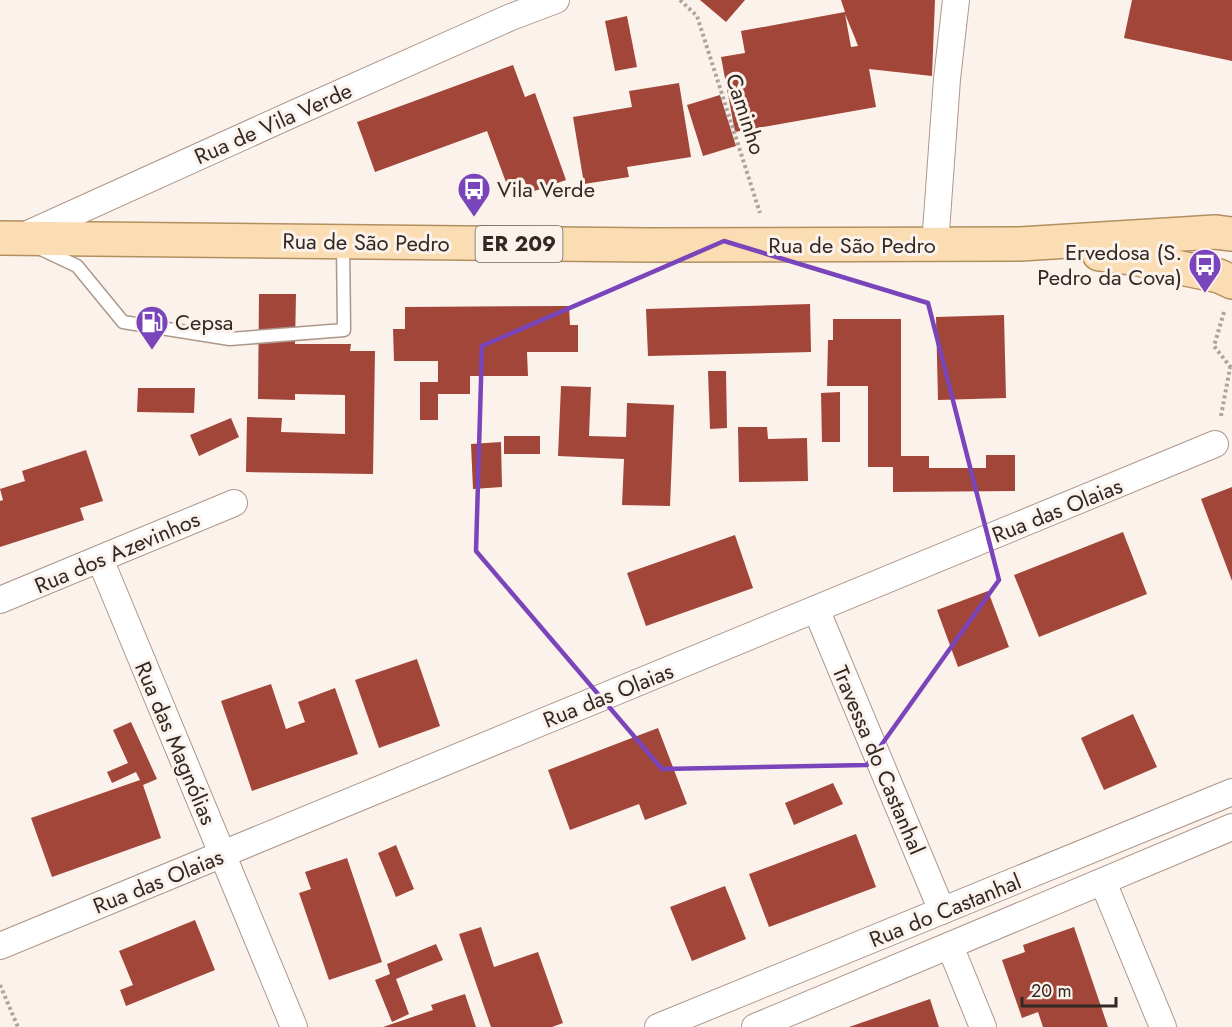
<svg xmlns="http://www.w3.org/2000/svg" width="1232" height="1027" viewBox="0 0 1232 1027" font-family="Jost,sans-serif">
<style>
.building{fill:#a14639;fill-rule:evenodd}
.lines{fill:none;stroke-linecap:round;stroke-linejoin:round}
.lane-casing{stroke:#ad978a;stroke-width:15}
.street-casing{stroke:#ad978a;stroke-width:28}
.primary-casing{stroke:#b38f60;stroke-width:36}
.path{stroke:#aea49f;stroke-width:4;stroke-dasharray:3 3;stroke-linecap:butt}
.lane{stroke:#fff;stroke-width:12}
.street{stroke:#fff;stroke-width:26}
.primary{stroke:#fbddb3;stroke-width:33}
.marked{fill:none;stroke:#7a44bb;stroke-width:4.5;stroke-linejoin:round}
.labels{text-anchor:middle;stroke-width:6;stroke-linejoin:round;paint-order:stroke}
.shield{fill:#fcf2ec;stroke:#6f6560;stroke-width:1.5}
.shield-label{font-size:21px;font-weight:bold;fill:#322924}
.street-label{font-size:22px;fill:#322924;stroke:#fcf2ec}
.poi-label{font-size:22px;fill:#322924;stroke:#fcf2ec;text-anchor:start}
</style>
<rect width="100%" height="100%" fill="#fcf2ec"/>
<g class="building">
<path d="M700,0H745L726,22Z"/>
<path d="M841,0H935L932,76L869,69L876,107L735,132L721,57L745,53L741,31L845,12ZM845,14L855,38L858,46L851,47Z"/>
<path d="M1132,0H1232V61L1124,38Z"/>
<path d="M627,16L637,67L615,71L605,21Z"/>
<path d="M513,65L525,97L535,93L566,180L529,193L524,179L507,185L487,131L375,172L357,122Z"/>
<path d="M679,83L691,157L627,167L629,177L584,184L573,117L632,107L629,91Z"/>
<path d="M720,95L736,146L703,156L687,105Z"/>
<path d="M259,294H296L295,344H351L350,351H375L373,474L246,472L247,417L282,418L281,432L345,434V395L295,394V400L258,399Z"/>
<path d="M810,304L811,352L648,356L646,309Z"/>
<path d="M569,306L570,325H578V352H527L528,376H470V394H438V420H420V382H438V361H394L393,329H405V307Z"/>
<path d="M1004,315L1006,398L938,400L936,317Z"/>
<path d="M833,319H901V456H929V468H986V455H1015V491L893,492V467H868V386H827L828,340H833Z"/>
<path d="M708,371H726L727,428L710,429Z"/>
<path d="M561,386L591,387L589,436L626,437L627,403L674,405L670,506L622,505L624,459L558,456Z"/>
<path d="M138,388H195L194,413L137,412Z"/>
<path d="M840,392V442H822L821,393Z"/>
<path d="M231,418L239,437L199,456L190,435Z"/>
<path d="M738,427H767L768,439L807,438L808,481L739,482Z"/>
<rect x="504" y="436" width="36" height="18"/>
<path d="M501,442L502,487L473,489L471,444Z"/>
<path d="M86,450L103,501L80,508L84,520L0,547V501L3,500L0,489L25,481L22,471Z"/>
<path d="M1232,487V581L1201,499Z"/>
<path d="M1123,532L1147,594L1039,637L1014,575Z"/>
<path d="M735,535L753,588L646,626L627,573Z"/>
<path d="M988,591L1009,647L958,667L937,610Z"/>
<path d="M417,659L440,726L379,748L355,680Z"/>
<path d="M271,684L286,729L305,722L298,702L335,688L358,754L252,791L221,701Z"/>
<path d="M1133,714L1157,767L1104,790L1081,738Z"/>
<path d="M131,722L157,779L143,785L161,838L52,877L31,818L140,780L136,772L112,783L107,772L128,763L113,730Z"/>
<path d="M658,728L687,804L645,820L639,804L570,830L548,770Z"/>
<path d="M833,783L843,804L794,825L785,803Z"/>
<path d="M856,834L876,887L769,927L749,874Z"/>
<path d="M396,845L414,889L396,897L378,853Z"/>
<path d="M347,858L382,962L329,980L299,893L311,889L305,872Z"/>
<path d="M725,886L746,939L692,961L670,907Z"/>
<path d="M195,920L215,970L126,1006L120,990L133,985L119,951Z"/>
<path d="M481,927L494,967L538,952L563,1023L552,1027H491L459,934Z"/>
<path d="M1074,927L1108,1027H1043L1038,1012L1022,1018L1002,960L1025,952L1023,945Z"/>
<path d="M436,944L443,960L396,979L409,1014L392,1022L375,980L390,974L387,964Z"/>
<path d="M465,994L476,1027H383L433,1010L431,1005Z"/>
<path d="M930,999L939,1027H849Z"/>
</g>
<g class="lines">
<g class="lane-casing">
<path id="lane" d="M41,249L77,266L123,322L230,339L344,330L343,242"/>
</g>
<g class="street-casing">
<g id="street">
<path d="M21,237L295,113L511,17L556,0"/>
<path d="M935,245L947,79L956,0"/>
<path d="M100,559L294,1027"/>
<path d="M0,600L234,503"/>
<path d="M816,609L942,911"/>
<path d="M1103,882L1163,1027"/>
<path d="M0,946L1215,444"/>
<path d="M950,946L983,1027"/>
<path d="M658,1027L1232,792"/>
<path d="M755,1027L1232,827"/>
</g>
</g>
<g class="primary-casing">
<g id="primary">
<path d="M0,238L648,245L1020,244L1215,232L1232,234"/>
<path d="M1099,254L1138,259L1219,276L1232,282"/>
</g>
</g>
<g class="path">
<path d="M680,0L697,16L760,213"/>
<path d="M1224,312L1214,346L1232,369"/>
<path d="M1221,416L1230,368"/>
<path d="M0,985L18,1027"/>
</g>
<use href="#lane" class="lane"/>
<use href="#street" class="street"/>
<use href="#primary" class="primary"/>
</g>
<path class="marked" d="M724,241L928,303L999,580L867,765L662,769L476,551L482,346Z"/>
<defs>
<g id="bus-pin" transform="scale(1.725)"><path d="M0 17L-7.5 6A9.5 9.5 0 1 1 7.5 6Z" fill="#7a44bb" stroke="#fcf2ec"/><path d="M-5-6H5V4H4V6H2V4H-2V6H-4V4H-5ZM-3.5-4V0h7V-4ZM-3.5 1.2v1.5H-2V1.2ZM2 1.2v1.5H3.5V1.2Z" fill="#fff"/></g>
<g id="fuel-pin" transform="scale(1.725)"><path d="M0 17L-7.5 6A9.5 9.5 0 1 1 7.5 6Z" fill="#7a44bb" stroke="#fcf2ec"/><path d="M-5.5-6h7V0h2V4h1.3V-2.5L3-4.5l.8-.8L6-3V5H2.5V1h-1V6h-7ZM-4.2-4.7v3.2H.2V-4.7Z" fill="#fff"/></g>
</defs>
<g fill-rule="evenodd">
<use href="#bus-pin" x="474" y="189"/>
<use href="#bus-pin" x="1205" y="265"/>
<use href="#fuel-pin" x="152" y="322"/>
</g>
<g class="labels">
<rect class="shield" x="475.5" y="226" width="87" height="36" rx="4.5"/>
<g class="shield-label">
<text x="519" y="251">ER 209</text>
</g>
<g class="street-label">
<text transform="translate(746 114) rotate(72)" y="8">Caminho</text>
<text transform="translate(273 123) rotate(-24)" y="8">Rua de Vila Verde</text>
<text transform="translate(366 242) rotate(1)" y="8">Rua de São Pedro</text>
<text x="852" y="253">Rua de São Pedro</text>
<text transform="translate(1057 510) rotate(-22)" y="8">Rua das Olaias</text>
<text transform="translate(117 552) rotate(-23)" y="8">Rua dos Azevinhos</text>
<text transform="translate(608 695) rotate(-22)" y="8">Rua das Olaias</text>
<text transform="translate(176 743) rotate(67)" y="8">Rua das Magnólias</text>
<text transform="translate(879 760) rotate(67)" y="8">Travessa do Castanhal</text>
<text transform="translate(158 881) rotate(-22)" y="8">Rua das Olaias</text>
<text transform="translate(945 910) rotate(-22)" y="8">Rua do Castanhal</text>
</g>
<g class="poi-label">
<text x="497" y="197">Vila Verde</text>
<text x="1182" y="260" text-anchor="end">Ervedosa (S.<tspan x="1182" dy="25">Pedro da Cova)</tspan></text>
<text x="175" y="330">Cepsa</text>
</g>
</g>
<path d="M1022 997v9h94v-9" fill="none" stroke="#322924" stroke-width="3"/>
<text x="1031" y="997" font-size="18" fill="#322924" stroke="#fcf2ec" stroke-width="4.5" paint-order="stroke">20 m</text>
</svg>
